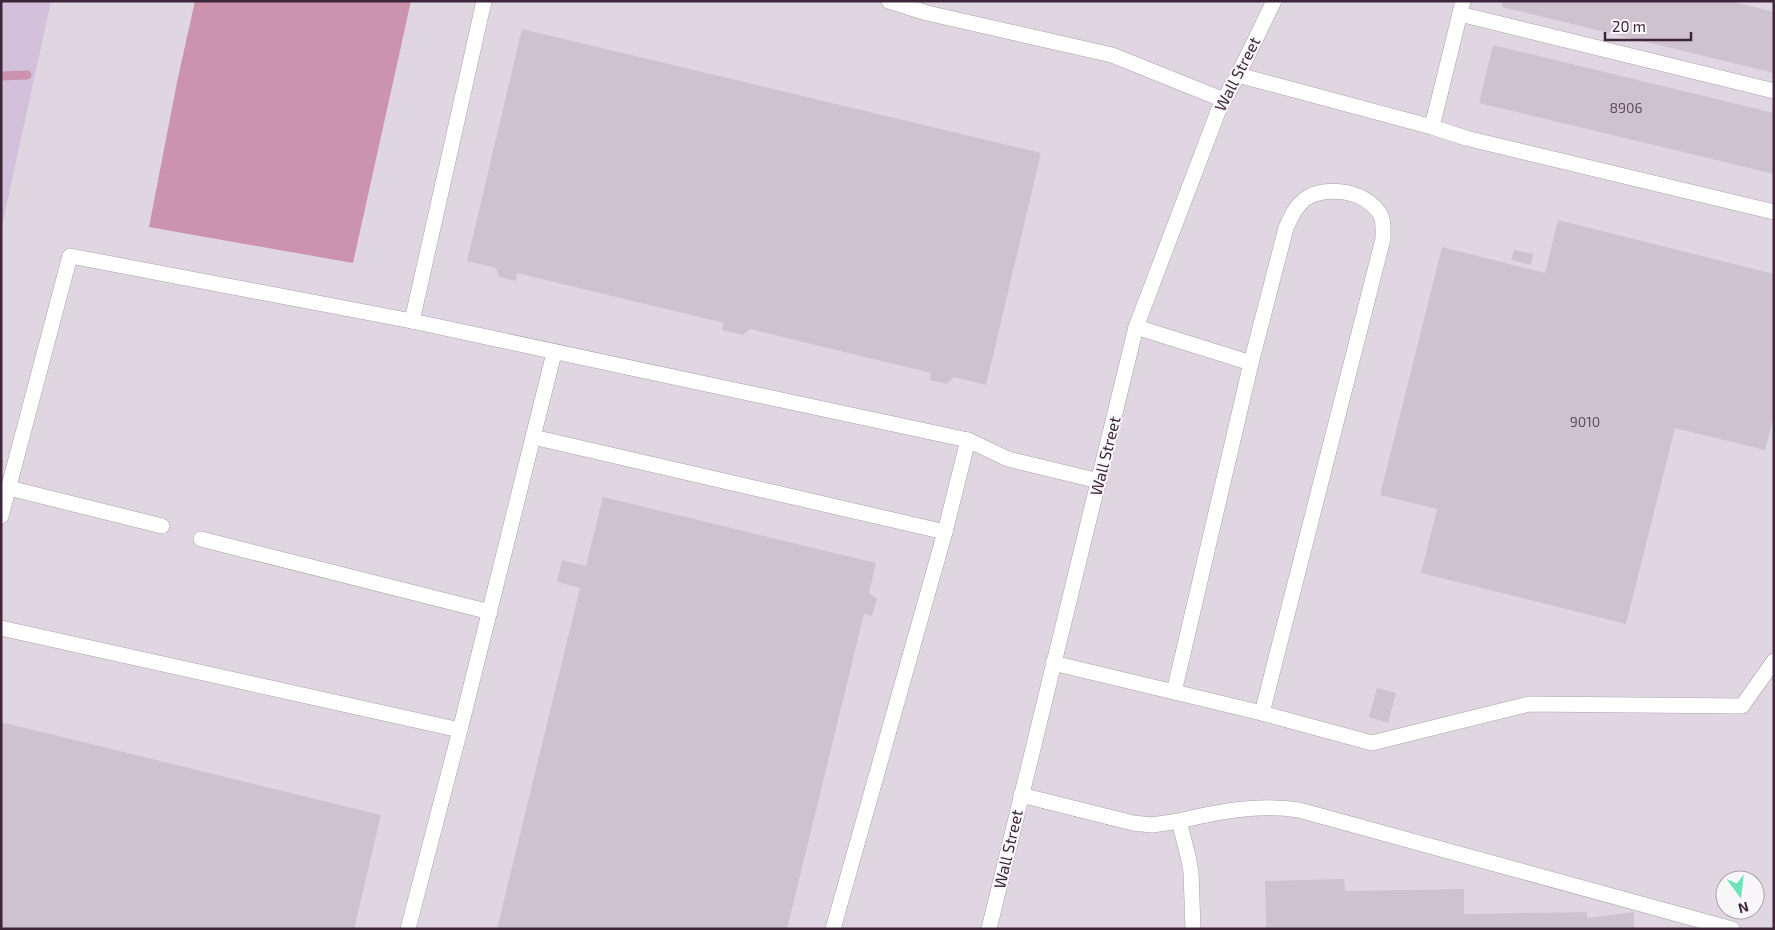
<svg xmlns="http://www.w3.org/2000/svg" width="1775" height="930" viewBox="0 0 1775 930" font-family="'Exo 2',sans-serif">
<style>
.built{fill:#e0d6e1;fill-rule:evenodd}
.green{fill:#d3c1db}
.water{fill:#cc93ac}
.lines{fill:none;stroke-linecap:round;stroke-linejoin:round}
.stream{stroke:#cc93ac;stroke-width:9}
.building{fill:#cdc2cd}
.minor-casing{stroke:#ada0ad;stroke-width:16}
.minor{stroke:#fff;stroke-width:15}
.labels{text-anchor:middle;stroke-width:4;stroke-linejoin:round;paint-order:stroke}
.number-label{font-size:14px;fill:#614d5f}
.street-label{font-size:16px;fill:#3d263a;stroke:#f9f6f9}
</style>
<rect width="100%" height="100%" fill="#ece5ed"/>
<path class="built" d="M1,1H1774V929H1ZM1725,880H1755V910H1725Z"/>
<path class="green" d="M1,1H51L1,231Z"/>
<path class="water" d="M195,1H411L353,263L149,227L177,82Z"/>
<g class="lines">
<path class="stream" d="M1,76L27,75"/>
</g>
<g class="building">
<path d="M1502,1H1730L1774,12V73L1502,7Z"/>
<path d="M522,29L1041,153L986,385L954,377L947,384L930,380L931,373L750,329L743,335L722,330L724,323L517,273L516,281L499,277L496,268L467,261Z"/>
<path d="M1493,45L1774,113V174L1479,103Z"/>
<path d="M1558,220L1774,274V416L1765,450L1675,428L1626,624L1421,573L1437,509L1380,495L1442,247L1545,273Z"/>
<path d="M1514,250L1533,254L1531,265L1511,260Z"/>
<path d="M603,497L876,563L869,593L877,599L872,616L864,614L787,929H497L580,588L557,582L562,560L586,566Z"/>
<path d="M1377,688L1396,693L1388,723L1369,717Z"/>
<path d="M1,722L381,815L354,929H1Z"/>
<path d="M1344,879L1345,891L1464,889V914L1587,912V918L1634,912V929H1266L1265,881Z"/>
</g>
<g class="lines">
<g class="minor-casing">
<g id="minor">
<path d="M484,1L412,321L968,440L1008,459L1099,481"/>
<path d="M889,1L927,13L1112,55L1224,100"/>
<path d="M1460,14L1774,91"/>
<path d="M1238,75L1432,127L1466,138L1774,212"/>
<path d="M1432,127L1463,1"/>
<path d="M1136,327L1251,363"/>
<path d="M533,437L554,353"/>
<path d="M9,488L162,526"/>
<path d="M1,516L70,256L412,321"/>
<path d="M201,539L490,612"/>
<path d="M1,628L460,730L408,929"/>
<path d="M1053,663L1262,713L1383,239C1383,232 1384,223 1381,216C1369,191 1326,184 1305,199C1295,207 1291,217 1286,228L1251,363L1174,692"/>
<path d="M1262,713L1372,743L1529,704L1742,706L1774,661"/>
<path d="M460,730L533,437L945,532"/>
<path d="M1021,795L1133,823L1152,825L1179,821L1188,856L1191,872L1193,929"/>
<path d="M1179,821C1221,811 1257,804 1299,810L1732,929"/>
<path d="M833,929L945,532L968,440"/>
<path d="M989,929L1136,327L1219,109L1238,75L1274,1"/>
</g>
</g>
<use href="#minor" class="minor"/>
</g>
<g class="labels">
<g class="number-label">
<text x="1626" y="113">8906</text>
<text x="1585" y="427">9010</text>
</g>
<g class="street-label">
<text transform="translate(1237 74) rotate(-63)" y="6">Wall Street</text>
<text transform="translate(1105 456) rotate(-76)" y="6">Wall Street</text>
<text transform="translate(1008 849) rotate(-77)" y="6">Wall Street</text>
</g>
</g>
<rect width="1775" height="930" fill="none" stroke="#3d263a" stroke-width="5"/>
<g transform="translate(1740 895) rotate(165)"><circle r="24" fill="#f9f6f9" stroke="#aea3ad"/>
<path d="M0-4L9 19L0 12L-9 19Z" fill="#6ce4b9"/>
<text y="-8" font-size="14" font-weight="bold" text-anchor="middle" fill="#3d263a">N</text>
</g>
<path d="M1605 32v8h86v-8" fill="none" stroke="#3d263a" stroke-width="2.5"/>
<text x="1612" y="32" font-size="15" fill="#3d263a" stroke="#f9f6f9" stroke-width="4" paint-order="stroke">20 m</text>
</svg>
